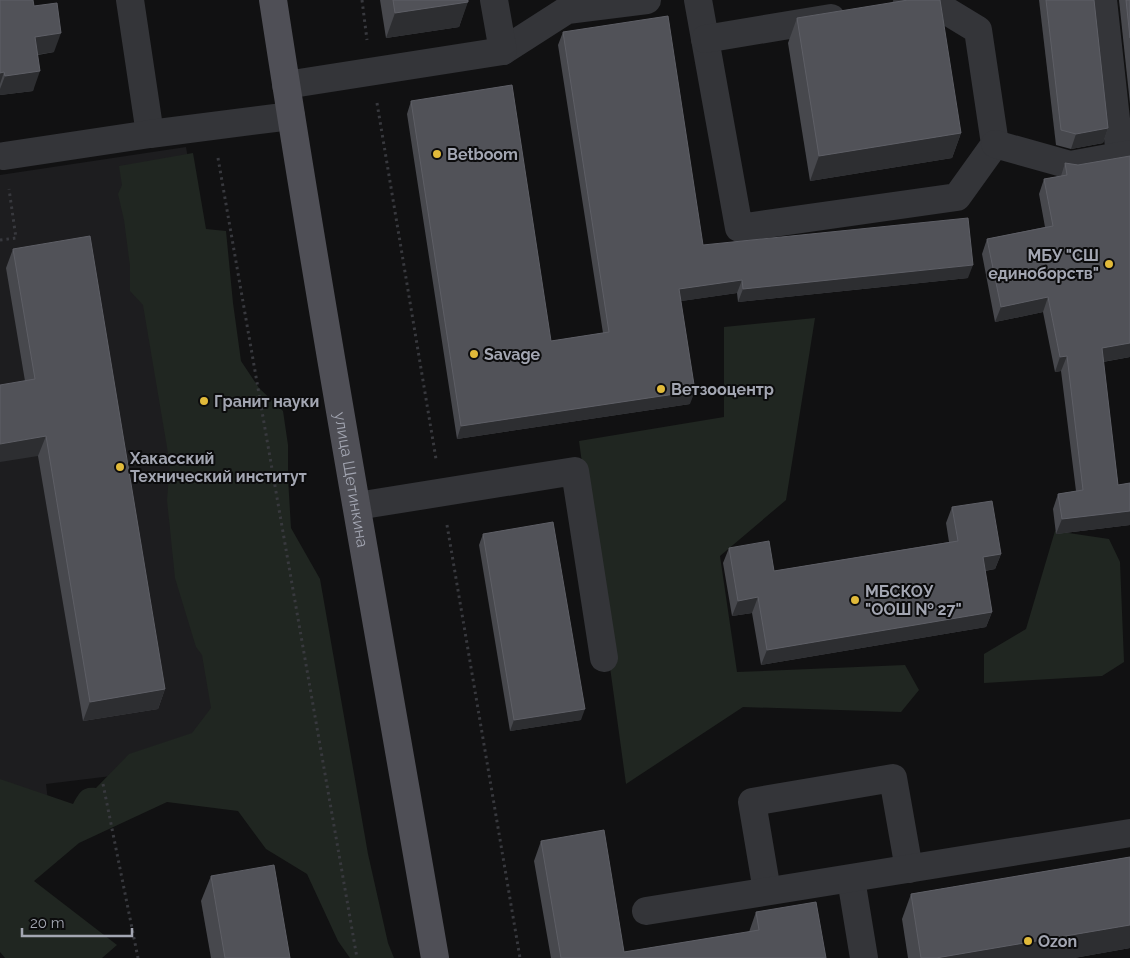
<svg xmlns="http://www.w3.org/2000/svg" width="1130" height="958" viewBox="0 0 1130 958" font-family="Raleway,sans-serif">
<style>
.built{fill:#1d1d1f}
.green{fill:#202621}
.lines{fill:none;stroke-linecap:round;stroke-linejoin:round}
.path{stroke:#38393e;stroke-width:3;stroke-dasharray:2.5 4;stroke-linecap:butt}
.minor{stroke:#343539;stroke-width:28}
.major{stroke:#4f4f56;stroke-width:28}
.wall{fill:#47484d}
.shaded-wall{fill:#2d2e31}
.building{fill:#515258;stroke:#5e5f66}
.poi-dot{fill:#e1ba3a;stroke:#0c0c0d;stroke-width:2}
.labels{text-anchor:middle;stroke-width:4;stroke-linejoin:round;paint-order:stroke}
.poi-label{font-size:16px;font-weight:bold;fill:#a3a6b2;stroke:#0c0c0d;text-anchor:start}
.street-label{font-size:16px;fill:#a3a6b2;stroke:#0c0c0d}
</style>
<rect width="100%" height="100%" fill="#111112"/>
<path class="built" d="M186,147L290,759L169,769L46,784L54,853L0,860V175Z"/>
<g class="green">
<path d="M193,153L206,229L226,231L233,303L241,361L259,388L283,411L288,445V478L291,528L320,579L368,854L388,943L394,958H350L338,941L307,874L266,849L238,811L167,802L79,843L34,881L117,945L102,958H5L0,952V779L73,804C79,793 82,786 96,788L129,754L192,733L211,708L202,655L196,647L175,578L167,500L170,465L143,305L130,291V266L124,220L118,194L122,185L119,166Z"/>
<path d="M815,318L786,500L720,556L737,672L905,665L919,690L901,712L743,707L626,784L579,441L724,417V327Z"/>
<path d="M1055,531L1109,539L1120,562L1124,662L1102,676L984,683V654L1026,629Z"/>
</g>
<g class="lines">
<g class="path">
<path d="M362,0L367,40"/>
<path d="M377,103L436,459"/>
<path d="M218,158L357,958"/>
<path d="M0,240L16,238L9,189"/>
<path d="M447,525L520,958"/>
<path d="M103,784L138,958"/>
</g>
<g class="minor">
<path d="M130,0L150,134"/>
<path d="M698,0L739,228L957,197L995,144L978,30L932,2L906,6"/>
<path d="M1103,0L1120,156"/>
<path d="M705,39L831,18"/>
<path d="M503,51L567,10L647,0"/>
<path d="M286,85L503,51L494,0"/>
<path d="M995,144L1070,165L1130,154"/>
<path d="M4,156L150,134L291,116"/>
<path d="M357,506L575,471L604,658"/>
<path d="M851,879L864,958"/>
<path d="M767,891L752,802L893,778L909,869"/>
<path d="M646,911L1130,833"/>
</g>
<path class="major" id="s1" d="M273,0C322,320 380,639 435,958"/>
</g>
<g class="wall">
<path d="M0,0L34,6L54,52L38,55L33,91L0,95Z"/>
<path d="M380,0H468L459,27L386,38Z"/>
<path d="M1039,0H1094L1108,128L1103,143L1071,149L1056,145Z"/>
<path d="M1119,0H1130V104Z"/>
<path d="M797,18L961,133L952,158L810,181L788,43Z"/>
<path d="M563,32L703,245L968,278L738,302L737,293L681,301L690,404L457,439L407,114L411,101L551,341L603,333L558,45Z"/>
<path d="M1130,156V357L1103,362L1118,485L1130,483V525L1056,534L1053,509L1058,494L1076,491L1061,371L1055,372L1043,312L995,322L982,254L987,239L1045,227L1039,194L1044,179L1061,176L1065,163L1078,165Z"/>
<path d="M13,249L165,689L158,709L83,721L38,456L25,381L6,268Z"/>
<path d="M952,507L1001,554L995,569L985,571L992,612L986,627L761,665L752,613L732,616L723,563L729,548L774,571L949,542L946,523Z"/>
<path d="M483,534L581,720L510,731L479,545Z"/>
<path d="M541,841L624,952L749,932L756,912L826,958H551L534,861Z"/>
<path d="M1130,857V948L1074,958H908L902,919L911,894Z"/>
<path d="M211,876L290,958H211L201,901Z"/>
</g>
<g class="shaded-wall">
<path d="M468,2L459,27L386,38L395,13Z"/>
<path d="M61,33L54,52L28,56L35,37Z"/>
<path d="M40,71L33,91L0,95V89L5,76Z"/>
<path d="M4,72L0,84V73Z"/>
<path d="M1108,128L1103,143L1071,149L1076,134Z"/>
<path d="M961,133L952,158L810,181L819,156Z"/>
<path d="M973,265L968,278L738,302L743,289Z"/>
<path d="M742,280L737,293L675,302L679,289Z"/>
<path d="M1048,297L1043,312L995,322L1001,307Z"/>
<path d="M1130,343V357L1096,363L1102,348Z"/>
<path d="M1067,356L1061,371L1055,372L1060,357Z"/>
<path d="M695,391L690,404L457,439L461,426Z"/>
<path d="M46,436L38,456L0,462V444Z"/>
<path d="M1130,511V525L1056,534L1062,519Z"/>
<path d="M1001,554L995,569L977,572L983,557Z"/>
<path d="M758,597L752,613L732,616L738,601Z"/>
<path d="M992,612L986,627L761,665L767,650Z"/>
<path d="M165,689L158,709L83,721L90,702Z"/>
<path d="M585,709L581,720L510,731L514,720Z"/>
<path d="M1130,925V948L1074,958H936Z"/>
</g>
<g class="building">
<path d="M0,0H33L34,6L57,3L61,33L35,37L40,71L5,76L4,72L0,73Z"/>
<path d="M393,0H468V2L395,13Z"/>
<path d="M908,0H940L961,133L819,156L797,18Z"/>
<path d="M1046,0H1094L1108,128L1076,134L1061,130Z"/>
<path d="M1126,0H1130V38Z"/>
<path d="M668,16L703,245L968,218L973,265L743,289L742,280L679,289L695,391L461,426L411,101L512,85L551,341L609,332L563,32Z"/>
<path d="M1130,156V343L1102,348L1118,485L1130,483V511L1062,519L1058,494L1083,490L1067,356L1060,357L1048,297L1001,307L987,239L1053,226L1044,179L1067,175L1065,163L1078,165Z"/>
<path d="M90,236L165,689L90,702L46,436L0,444V385L35,379L13,249Z"/>
<path d="M992,501L1001,554L983,557L992,612L767,650L758,597L738,601L729,548L769,541L774,571L958,541L952,507Z"/>
<path d="M553,522L585,709L514,720L483,534Z"/>
<path d="M604,830L624,952L759,930L756,912L816,902L826,958H561L541,841Z"/>
<path d="M1130,857V925L936,958H921L911,894Z"/>
<path d="M274,865L290,958H225L211,876Z"/>
</g>
<g class="poi-dot">
<circle cx="437" cy="154" r="5"/>
<circle cx="1109" cy="264" r="5"/>
<circle cx="474" cy="354" r="5"/>
<circle cx="661" cy="389" r="5"/>
<circle cx="204" cy="401" r="5"/>
<circle cx="120" cy="467" r="5"/>
<circle cx="855" cy="600" r="5"/>
<circle cx="1028" cy="941" r="5"/>
</g>
<g class="labels">
<g class="poi-label">
<text x="447" y="160">Betboom</text>
<text x="1099" y="261" text-anchor="end">МБУ "СШ<tspan x="1099" dy="18">единоборств"</tspan></text>
<text x="484" y="360">Savage</text>
<text x="671" y="395">Ветзооцентр</text>
<text x="214" y="407">Гранит науки</text>
<text x="130" y="464">Хакасский<tspan x="130" dy="18">Технический институт</tspan></text>
<text x="865" y="597">МБСКОУ<tspan x="865" dy="18">"ООШ № 27"</tspan></text>
<text x="1038" y="947">Ozon</text>
</g>
<g class="street-label">
<text dy="6" stroke="none"><textPath href="#s1" startOffset="486">улица Щетинкина</textPath></text>
</g>
</g>
<path d="M22 928v8h110v-8" fill="none" stroke="#a3a6b2" stroke-width="2.5"/>
<text x="30" y="928" font-size="15" fill="#a3a6b2" stroke="#0c0c0d" stroke-width="4" paint-order="stroke">20 m</text>
</svg>
